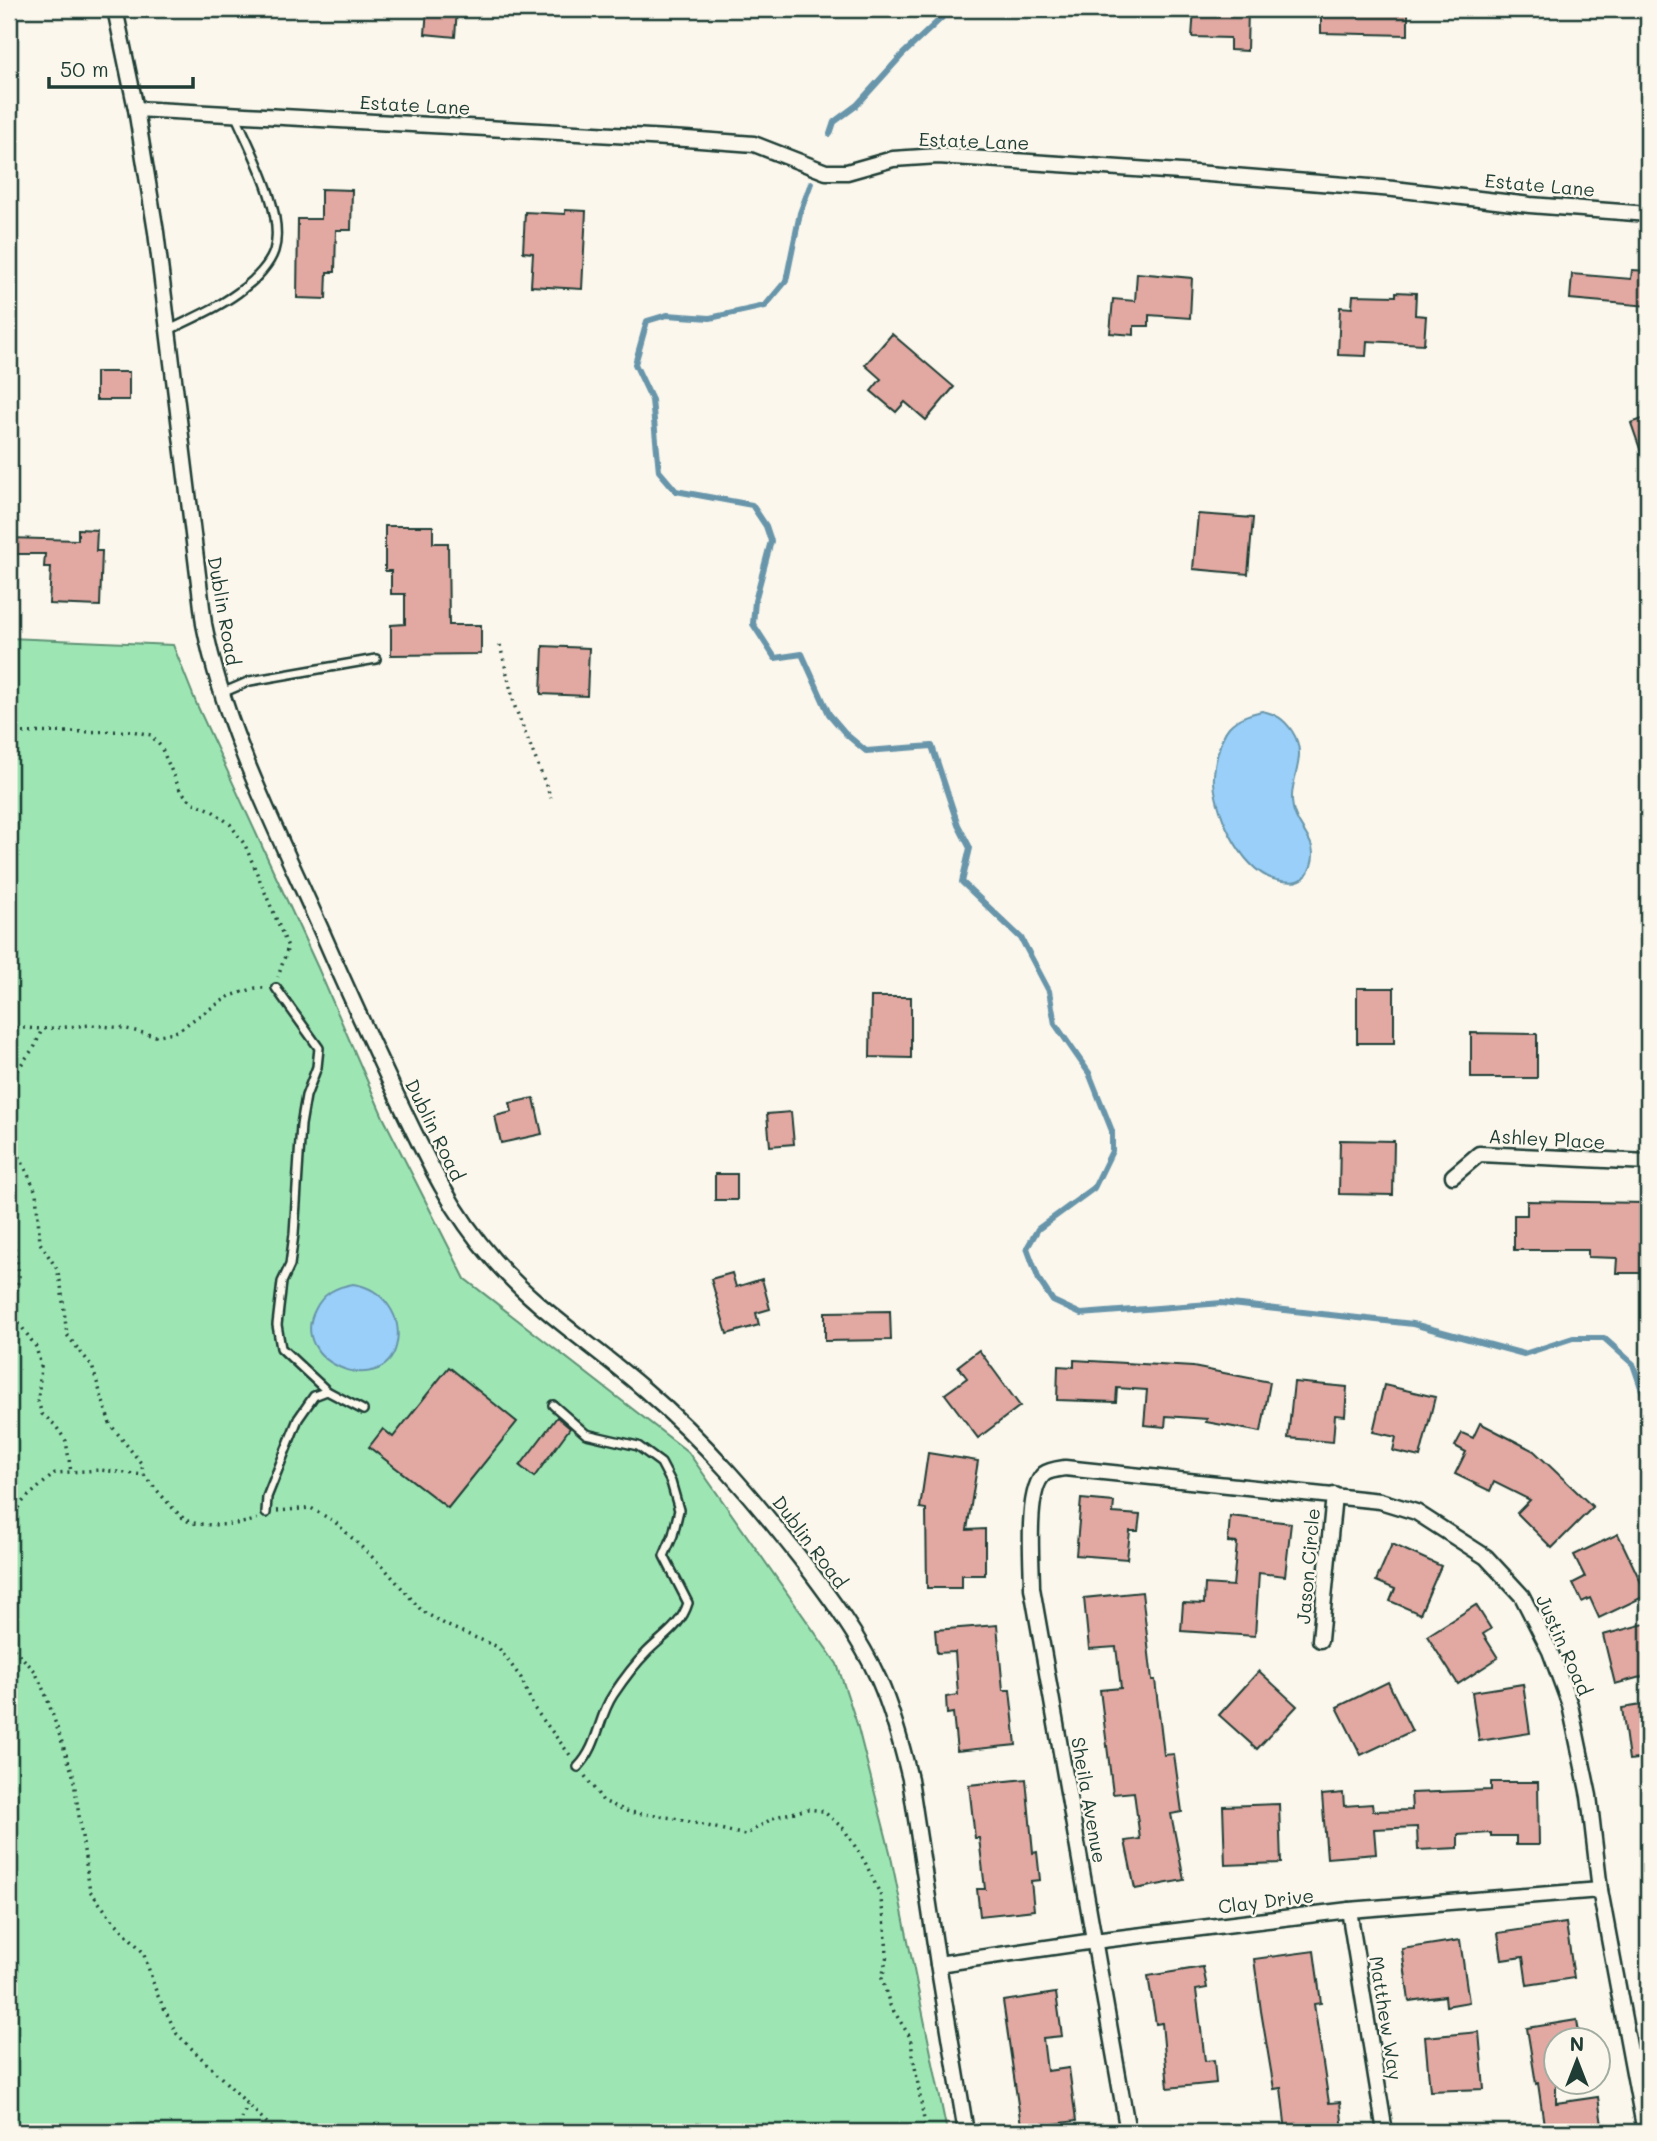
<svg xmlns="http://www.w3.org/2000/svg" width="1657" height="2141" viewBox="0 0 1657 2141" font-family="Mali,sans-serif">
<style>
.green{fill:#9de6b4;stroke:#5e9274;stroke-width:2}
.water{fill:#99cff8;stroke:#6895aa;stroke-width:2}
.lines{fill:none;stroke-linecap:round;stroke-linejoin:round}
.stream{stroke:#6895aa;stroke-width:6}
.building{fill:#e2a8a2;stroke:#1f3d34;stroke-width:2}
.service-casing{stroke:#1f3d34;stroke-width:12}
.minor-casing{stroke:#1f3d34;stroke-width:19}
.path{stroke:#1f3d34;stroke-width:3.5;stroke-dasharray:2 5;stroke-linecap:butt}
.service{stroke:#fbf7ec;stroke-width:7}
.minor{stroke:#fbf7ec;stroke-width:14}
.labels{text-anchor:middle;stroke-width:5;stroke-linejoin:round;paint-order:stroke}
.street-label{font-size:19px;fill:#1f3d34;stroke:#fbf7ec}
</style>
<rect width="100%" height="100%" fill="#fbf7ec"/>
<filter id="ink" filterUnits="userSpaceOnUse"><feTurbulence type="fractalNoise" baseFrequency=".0143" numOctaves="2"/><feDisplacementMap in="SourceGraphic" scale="14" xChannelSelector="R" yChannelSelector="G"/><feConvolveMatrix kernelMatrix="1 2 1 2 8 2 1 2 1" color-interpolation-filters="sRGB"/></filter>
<g filter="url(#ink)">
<path class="green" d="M9,638L173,645L197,705L318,968L383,1117L465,1279L688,1452L837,1664L857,1724L890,1852L947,2132H9Z"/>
<g class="water">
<path d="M1262,711C1276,714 1284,719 1292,731C1310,758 1287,780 1293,808C1297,830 1320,841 1311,866C1308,874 1305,879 1297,881C1293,883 1287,881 1282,881C1244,877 1216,815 1214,782C1213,768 1220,737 1229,727C1238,717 1250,714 1262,711Z"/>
<path d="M353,1284C383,1288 404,1317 396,1347C382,1399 288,1362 315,1310C323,1293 336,1287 353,1284Z"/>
</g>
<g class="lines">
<g class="stream">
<path d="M830,134L834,122L857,105L903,54L951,9"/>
<path d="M811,183L800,213L786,281L765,306L710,318L667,315L647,321L635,364L652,400L659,471L676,491L752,505L766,526L771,541L755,601L753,624L775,658L802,654L829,714L847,735L866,751L932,746L958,825L970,848L962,882L1021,938L1049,991L1055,1024L1089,1073L1112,1131V1151L1094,1188L1038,1229L1027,1248L1039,1280L1053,1301L1081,1314L1222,1303L1413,1324L1524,1354L1573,1338H1604L1633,1364L1648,1408"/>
</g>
</g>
<g class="building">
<path d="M427,9H457L455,37L425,34Z"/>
<path d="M1194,9H1248L1247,51L1230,50V38L1192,37Z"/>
<path d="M1321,9H1408V35L1321,33Z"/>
<path d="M321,189L352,190L351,230H336L335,272H327L326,299L297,298L298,219H321Z"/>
<path d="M565,210L586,211L582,289L531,286L533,253L523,252L525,212L565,214Z"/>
<path d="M1632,270L1648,271V306L1570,299L1572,274L1631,279Z"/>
<path d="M1137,273L1192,278L1190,318L1149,315V326H1134V335L1110,333L1113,299L1135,301Z"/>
<path d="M1396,292L1416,293L1415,315L1426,316L1424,344L1367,341L1366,356L1338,355L1340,307L1352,308L1353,295L1396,296Z"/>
<path d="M892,334L954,387L926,420L905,402L896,412L871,391L881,379L865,365Z"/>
<rect x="96" y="372" width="33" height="28"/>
<path d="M1648,417V466H1646L1631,423Z"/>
<path d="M1198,514L1253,518L1248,574L1193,569Z"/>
<path d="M385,526H433V543H448L449,625H481V654L391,655V625L405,624V594H391V571H385Z"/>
<path d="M78,529L97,530L96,551H102L100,606L49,604L51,567H44L45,554H9V538L78,540Z"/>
<path d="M543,646L589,648L587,696L541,694Z"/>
<rect x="1357" y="988" width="37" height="55"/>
<path d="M871,997H911V1058L870,1057Z"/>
<path d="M1471,1033L1537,1034V1078H1471Z"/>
<path d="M534,1098L542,1134L501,1143L495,1116L512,1112L510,1103Z"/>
<path d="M791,1112L794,1144L770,1146L767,1114Z"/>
<path d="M1340,1140L1394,1141L1393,1195L1339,1194Z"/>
<rect x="715" y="1174" width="22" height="26"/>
<path d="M1527,1201L1644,1203L1643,1273H1616L1617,1258L1588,1257V1250H1514V1215H1527Z"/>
<path d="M732,1273L736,1287L762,1279L770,1309L756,1313L759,1325L727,1334L711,1279Z"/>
<path d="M890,1311L891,1340L825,1341V1312Z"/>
<path d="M979,1350L1020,1406L978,1438L945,1394L967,1378L958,1366Z"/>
<path d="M1074,1360L1193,1367L1270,1382L1261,1432L1206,1422L1207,1419L1166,1416L1165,1427L1144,1425L1147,1390L1117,1388L1116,1402L1057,1400L1058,1366L1074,1367Z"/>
<path d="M449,1367L517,1422L448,1508L369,1447L383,1429L393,1437Z"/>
<path d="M1294,1382L1347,1387L1345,1416L1335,1415L1333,1442L1288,1438Z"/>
<path d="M1384,1385L1435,1397L1420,1457L1393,1451L1396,1437L1373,1432Z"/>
<path d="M557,1417L570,1428L534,1477L520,1466Z"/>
<path d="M1480,1423L1534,1451L1593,1507L1552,1548L1517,1513L1530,1500L1494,1482L1490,1491L1455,1474L1466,1452L1455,1446L1462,1433L1473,1438Z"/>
<path d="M928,1453L978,1461L967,1530L985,1529V1575H962V1588H927L926,1509L920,1508Z"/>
<path d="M1081,1499L1114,1502L1113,1513L1140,1515L1138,1531H1130L1127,1559L1076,1555Z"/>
<path d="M1230,1516L1291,1523L1285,1576L1259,1573L1255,1636L1181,1631L1183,1603L1204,1604L1205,1584L1233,1586L1237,1543L1228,1542Z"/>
<path d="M1618,1534L1647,1595L1599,1618L1590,1598L1582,1602L1573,1583L1585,1577L1574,1555Z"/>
<path d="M1392,1544L1441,1566L1420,1614L1390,1601L1395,1589L1376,1581Z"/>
<path d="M1142,1592L1152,1680H1155L1164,1755L1174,1754L1182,1812L1171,1814L1184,1880L1135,1889L1125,1841L1140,1839L1134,1792L1113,1794L1100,1690L1121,1688L1116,1647L1089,1649L1084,1598Z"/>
<path d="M1476,1605L1491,1629L1483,1634L1498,1658L1458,1684L1427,1636Z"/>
<path d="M1648,1623V1675L1615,1684L1603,1635Z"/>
<path d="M997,1625L1003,1690H1010L1016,1745L957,1751L953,1713L947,1714L946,1697L958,1695L955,1652L937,1653L935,1630Z"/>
<path d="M1259,1671L1297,1706L1257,1749L1219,1715Z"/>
<path d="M1388,1682L1412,1731L1361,1755L1337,1707Z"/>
<path d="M1523,1684L1530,1733L1479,1741L1472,1692Z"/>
<path d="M1648,1704V1758L1629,1760L1622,1708Z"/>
<path d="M1026,1779L1033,1853L1037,1852L1040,1880L1031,1881L1034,1910L980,1916L977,1889H985L979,1838H975L969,1785Z"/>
<path d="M1491,1782H1538L1539,1845H1516V1836H1491V1833L1458,1835V1848L1418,1850L1417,1827L1374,1829L1376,1854L1327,1858L1322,1795L1343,1793L1344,1806L1372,1804L1373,1811L1412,1810L1411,1793L1491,1790Z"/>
<path d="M1279,1804L1281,1863L1225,1865L1223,1806Z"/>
<path d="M1566,1923L1574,1978L1527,1985L1523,1957L1502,1960L1498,1933Z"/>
<path d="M1460,1940L1469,2002L1446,2006L1445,1996L1409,2001L1402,1949Z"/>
<path d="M1314,1951L1321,2003L1314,2004L1329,2103L1340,2102L1343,2132H1286L1281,2088L1274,2089L1261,2011L1254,1959Z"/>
<path d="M1203,1967L1207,1988L1196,1990L1205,2061L1214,2060L1216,2083L1168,2088L1162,2023L1156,2024L1148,1976Z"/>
<path d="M1056,1993L1062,2036L1043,2038L1047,2071L1069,2068L1076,2121L1053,2124L1054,2132H1022L1003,2001Z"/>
<path d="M1577,2020L1580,2040H1556V2103L1598,2097L1603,2132H1545L1538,2083L1536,2084L1527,2028Z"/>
<path d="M1479,2032L1484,2089L1430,2091L1425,2037Z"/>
</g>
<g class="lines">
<g class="service-casing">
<g id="service">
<path d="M169,330C195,317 222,306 244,288C255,280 270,264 274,251C286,213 250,149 235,114"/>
<path d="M222,693L250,681L376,659"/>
<path d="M276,988L319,1048L317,1067L306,1096L301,1125L294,1234L290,1265L282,1282L277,1325L281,1348L327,1391"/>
<path d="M553,1405L586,1434L638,1446L661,1463L671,1482L679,1510L673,1535L664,1556L688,1603C681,1626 663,1636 647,1652C635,1664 623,1680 613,1695C598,1717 599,1745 578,1767"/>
<path d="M266,1513L267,1497L298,1419L314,1396L327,1391L363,1410"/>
</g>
</g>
<g class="minor-casing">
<g id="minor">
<path d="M115,9L136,109L156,232L204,624C226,735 281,838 326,941C350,996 375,1050 401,1105C428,1162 451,1211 493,1259C537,1310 595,1346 645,1390C705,1441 752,1497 800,1558C829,1596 859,1636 879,1680C893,1712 902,1746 910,1779L938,1964L966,2132"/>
<path d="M136,109L686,139L754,144L826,172H847L893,159L938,156L1196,173L1394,189L1530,205L1648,214"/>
<path d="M1453,1176L1479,1154L1648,1162"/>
<path d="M1320,1640L1334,1495"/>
<path d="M1349,1910L1385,2132"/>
<path d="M938,1964L1094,1941L1349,1910L1600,1890"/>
<path d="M1128,2132L1032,1588C1032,1563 1025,1491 1044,1474C1049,1470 1058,1469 1065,1468L1380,1501L1416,1512L1486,1557L1522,1596L1550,1651L1570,1705L1589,1796L1600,1890L1645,2132"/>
</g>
</g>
<g class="path">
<path d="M500,645L515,707L551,798"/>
<path d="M9,733L132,731L151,735L161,747L180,790L192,802L211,810L230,824L245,845L288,947L278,977"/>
<path d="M9,1027L42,1029L91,1025L123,1028L155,1036L178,1031L197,1017L230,996L256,988H265"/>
<path d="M9,1081L35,1046L42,1029"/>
<path d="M9,1139L12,1140L36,1192L40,1243L57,1269L61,1285L67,1335L92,1366L110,1424L141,1463L144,1475"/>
<path d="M9,1213L19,1276L14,1301L16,1319L36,1347L41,1366L38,1402L42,1414L55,1425L66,1441L71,1472"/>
<path d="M277,1511L311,1508L335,1522L386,1570L422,1611L448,1626L498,1647L521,1678L534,1708L570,1755"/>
<path d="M9,1518L25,1499L55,1473L100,1470L144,1475C153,1485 176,1514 186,1520C198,1528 244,1525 257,1519"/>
<path d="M9,1644L35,1671L47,1698L73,1775L90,1891L111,1918L143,1952L157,1994L177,2034L276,2132"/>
<path d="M585,1776L603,1801L629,1812L674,1818L745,1835L775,1817L808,1809L823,1811L844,1829L865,1862L880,1894L885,1926L887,1955L882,1979L890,2005L910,2037L926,2132"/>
<path d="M237,2132L247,2105"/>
</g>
<use href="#service" class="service"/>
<use href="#minor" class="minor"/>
</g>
</g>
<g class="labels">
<g class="street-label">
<text transform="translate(415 105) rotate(3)" y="7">Estate Lane</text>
<text transform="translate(974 141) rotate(2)" y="7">Estate Lane</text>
<text transform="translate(1540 185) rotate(5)" y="7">Estate Lane</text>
<text transform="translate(224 611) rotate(80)" y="7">Dublin Road</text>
<text transform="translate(435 1130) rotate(64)" y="7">Dublin Road</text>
<text transform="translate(1547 1139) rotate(3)" y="7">Ashley Place</text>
<text transform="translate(810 1542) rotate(53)" y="7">Dublin Road</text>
<text transform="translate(1308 1566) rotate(-85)" y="7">Jason Circle</text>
<text transform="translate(1564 1645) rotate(66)" y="7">Justin Road</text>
<text transform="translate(1089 1800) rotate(80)" y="7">Sheila Avenue</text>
<text transform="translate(1266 1901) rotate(-7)" y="7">Clay Drive</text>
<text transform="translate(1386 2018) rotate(81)" y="7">Matthew Way</text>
</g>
</g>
<rect width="1657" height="2141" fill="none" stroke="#fbf7ec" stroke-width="35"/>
<rect x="18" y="18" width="1622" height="2106" fill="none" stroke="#1f3d34" stroke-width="2.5" filter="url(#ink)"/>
<g transform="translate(1577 2061)"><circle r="33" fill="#fbf7ec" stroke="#a3ada2" stroke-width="2"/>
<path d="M0-5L12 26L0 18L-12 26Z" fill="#1f3d34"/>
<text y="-10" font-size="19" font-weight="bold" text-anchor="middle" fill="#1f3d34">N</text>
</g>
<path d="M49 77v10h144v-10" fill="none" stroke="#1f3d34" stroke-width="3.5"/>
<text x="60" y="77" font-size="21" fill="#1f3d34" stroke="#fbf7ec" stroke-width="5" paint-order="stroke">50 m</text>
</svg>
